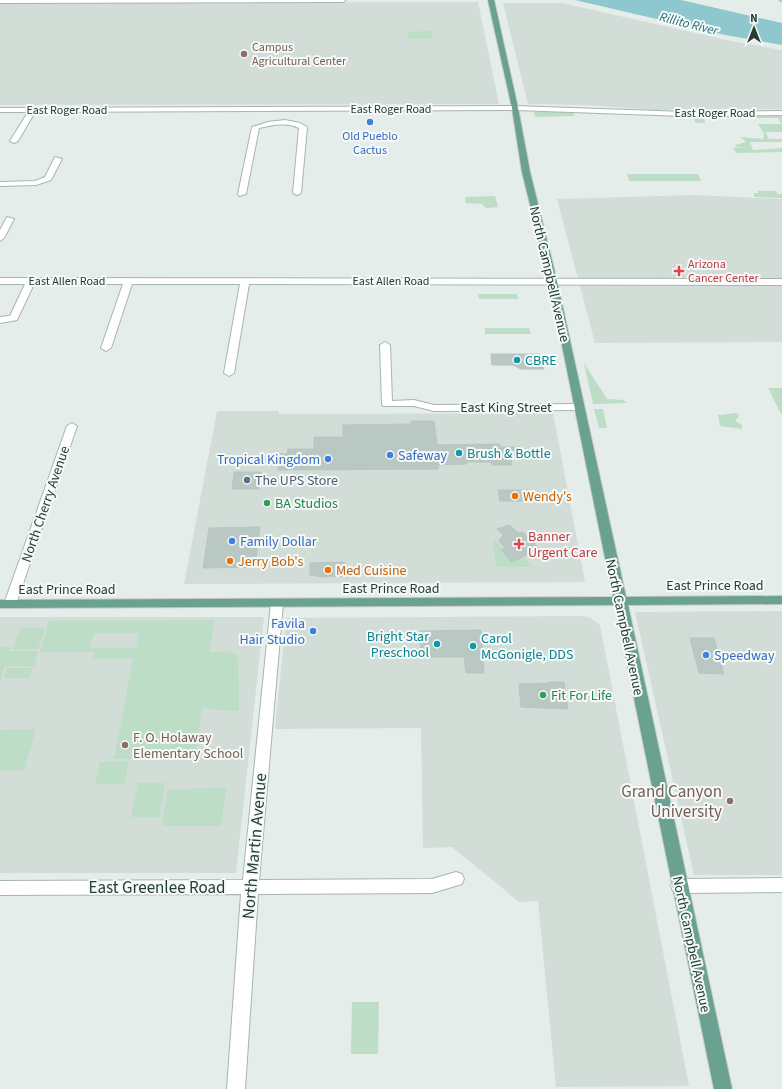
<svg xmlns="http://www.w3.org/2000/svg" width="782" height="1089" viewBox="0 0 782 1089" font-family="'Source Sans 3',sans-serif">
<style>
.built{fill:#d2ddd8}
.green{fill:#beddc6;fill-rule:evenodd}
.water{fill:#8fc7cf}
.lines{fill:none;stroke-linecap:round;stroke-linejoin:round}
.stream{stroke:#8fc7cf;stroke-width:1.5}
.building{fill:#b9c8c2;stroke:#b7c6bf}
.minor-casing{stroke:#a7b5b0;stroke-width:2}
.major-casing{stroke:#c2c9c7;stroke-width:2}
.minor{fill:#fff;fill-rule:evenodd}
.major{fill:#6aa191;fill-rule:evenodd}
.education-dot{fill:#8d6e63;stroke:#f5f9f7;stroke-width:1.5}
.shop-dot{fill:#3f7fe0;stroke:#f5f9f7;stroke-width:1.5}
.health-dot{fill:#e0444e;stroke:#f5f9f7;stroke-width:1.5}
.culture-dot{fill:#0f9aa8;stroke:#f5f9f7;stroke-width:1.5}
.service-dot{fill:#5c6f8a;stroke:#f5f9f7;stroke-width:1.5}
.food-dot{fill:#e8710a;stroke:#f5f9f7;stroke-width:1.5}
.leisure-dot{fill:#2e9e5b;stroke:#f5f9f7;stroke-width:1.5}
.labels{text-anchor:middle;stroke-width:4;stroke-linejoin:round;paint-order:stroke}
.far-education-label{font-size:12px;fill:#785e54;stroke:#f5f9f7;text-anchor:start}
.far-street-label{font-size:12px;fill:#243e36;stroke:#f5f9f7}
.far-shop-label{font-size:12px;fill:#366cbe;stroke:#f5f9f7}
.far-health-label{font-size:12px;fill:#be3a42;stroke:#f5f9f7;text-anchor:start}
.far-water-label{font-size:13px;font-style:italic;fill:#206c78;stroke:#f5f9f7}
.street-label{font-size:14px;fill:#243e36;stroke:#f5f9f7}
.culture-label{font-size:14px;fill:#0d838f;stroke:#f5f9f7;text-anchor:start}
.shop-label{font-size:14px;fill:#366cbe;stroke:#f5f9f7;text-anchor:start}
.service-label{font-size:14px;fill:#4e5e75;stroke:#f5f9f7;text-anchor:start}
.food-label{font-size:14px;fill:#c56008;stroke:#f5f9f7;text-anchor:start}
.leisure-label{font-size:14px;fill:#27864d;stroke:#f5f9f7;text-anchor:start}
.health-label{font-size:14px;fill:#be3a42;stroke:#f5f9f7;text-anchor:start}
.education-label{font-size:14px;fill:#785e54;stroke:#f5f9f7;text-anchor:start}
.near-education-label{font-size:17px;fill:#785e54;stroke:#f5f9f7;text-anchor:end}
.near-street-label{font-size:17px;fill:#243e36;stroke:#f5f9f7}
</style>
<rect width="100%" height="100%" fill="#e4ede9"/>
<g class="built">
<path d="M478,2L499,104L0,105V3Z"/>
<path d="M503,3H562L731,41L782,50V109L654,110L585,105L528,104Z"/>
<path d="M694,195L782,199V342L595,343L557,199Z"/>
<path d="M217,411H279V414L553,413L585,582L184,584Z"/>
<path d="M782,611V875H694L635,612Z"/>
<path d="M580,616L589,617L600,625L689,1086L556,1087L538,901L519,902L452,847L423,848L421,728L275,729L286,618Z"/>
<path d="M0,617H264L236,873H0Z"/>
</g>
<g class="green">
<path d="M431,31L432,39H408L407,32Z"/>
<path d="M572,111L575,116L535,117L534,112Z"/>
<path d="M691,114H782V132H763L758,124H781L778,118H704L705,123H696Z"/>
<path d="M763,132L766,133L769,139H782V142H750L753,150L782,148V152L736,153L733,148L750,147H736L735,145L746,142L741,137L763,139L764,135Z"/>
<path d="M627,174H698L701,181H629Z"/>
<path d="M758,191H776L778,194H782V198L754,197V193H758Z"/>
<path d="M495,196L498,207L486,208L482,204L466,203L465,197Z"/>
<path d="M478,294H517L518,299H479Z"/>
<path d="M485,328H529L531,334H485Z"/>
<path d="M584,363L607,399L623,400L627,403L593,404Z"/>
<path d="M768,388H782V414H781Z"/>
<path d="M594,409H603L607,428H599Z"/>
<path d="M737,413L739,416L735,421L742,425V429L720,426L718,415Z"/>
<path d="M495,540L512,562L525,558L533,567H496L493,542Z"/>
<path d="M214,620L210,652L229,651L238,656L239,711L216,710L202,707L195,758L114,759L133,659H93L94,652H40L49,621ZM94,633H139L136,648H90Z"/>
<path d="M20,628H45L38,649H13Z"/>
<path d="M0,647H11L10,651H38L34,666H5L0,682Z"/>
<path d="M7,668H32L29,678H4Z"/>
<path d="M36,729L24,770L0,771V730Z"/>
<path d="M129,761L124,784H95L100,762Z"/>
<path d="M138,783H165L159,817H131Z"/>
<path d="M226,788L221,826H162L168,789Z"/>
<path d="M352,1002H379L378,1054H351Z"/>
</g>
<path class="water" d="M575,0H681L782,23V45L725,35Z"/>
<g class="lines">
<path class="stream" d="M779,0L782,2"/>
</g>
<g class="building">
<path d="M491,354H540L544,369H521L513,365H492Z"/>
<path d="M411,421H434L437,445L500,444V447H521L522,455H511L512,465H492L491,462H466V464L438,465V469L278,470L279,454H287L288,449H314V437H343V425L411,424Z"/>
<path d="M234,472H261L259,489H232Z"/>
<path d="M498,490H530L532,501H500Z"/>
<path d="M510,525L518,533L523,532L540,549L512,562L501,550L505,548L499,541L503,535L497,529Z"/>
<path d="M260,527L255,567L203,568L209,528Z"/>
<path d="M343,562L346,564V576L323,577L310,575V563Z"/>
<path d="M481,630L484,673H466L464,657H421L420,631Z"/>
<path d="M690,638H714L724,674L699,673Z"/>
<path d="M549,682H564L568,709L521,707L519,684L550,683Z"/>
</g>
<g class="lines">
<g class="minor-casing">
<g id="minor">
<path d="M0,0H346L343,2L0,3Z"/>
<path d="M515,106L685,112L782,111V115L685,116L515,110L35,112L18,141L14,143L10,141L28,112H0V108Z"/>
<path d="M285,120L300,123L307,127L301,193L297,195L293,193L299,128C286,122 273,125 259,128L246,194L239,196L238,194L252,127L268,122Z"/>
<path d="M55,157L62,159L51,180L36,185L0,186V182L35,181L45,177Z"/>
<path d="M7,217L14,219L4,238L0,241V230Z"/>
<path d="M0,278L782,279V285L249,284L234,373L229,376L224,373L240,284H132L111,348L106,351L101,348L123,284H34L17,320L0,323V317L10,316L25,284H0Z"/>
<path d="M385,342L390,345L392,401L414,400L434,405L579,404L584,407L579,410L434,411L414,406H383L382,404L380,345Z"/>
<path d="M72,423L77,426L16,604L14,607H6L4,604L67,426Z"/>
<path d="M277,599L281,600L283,603L259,880L432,879L456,872L462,874L464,879L462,884L432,893L258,894L245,1089H227L241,894L0,895V881L243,880L271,603L273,600Z"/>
<path d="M782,878V892L679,893L673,891L671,886L673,881L679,879Z"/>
</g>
</g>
<g class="major-casing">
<path id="major" d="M488,0H494L518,108L530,172L557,281L626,597L782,596V604L628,605L732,1089H714L615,605L0,608V600L613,597L549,281L522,172L512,108Z"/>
</g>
<use href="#minor" class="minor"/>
<use href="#major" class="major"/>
</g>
<g class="education-dot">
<circle cx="244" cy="54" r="4"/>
<circle cx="125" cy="745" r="4"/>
<circle cx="730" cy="801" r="4"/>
</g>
<g class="shop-dot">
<circle cx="370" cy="122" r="4"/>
<circle cx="390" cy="455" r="4"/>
<circle cx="328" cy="459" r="4"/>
<circle cx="232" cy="541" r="4"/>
<circle cx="313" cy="631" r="4"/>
<circle cx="706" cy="655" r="4"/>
</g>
<g class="health-dot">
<path d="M677 265h4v4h4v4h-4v4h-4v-4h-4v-4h4z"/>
<path d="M517 538h4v4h4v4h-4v4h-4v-4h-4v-4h4z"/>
</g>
<g class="culture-dot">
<circle cx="517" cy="360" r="4"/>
<circle cx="459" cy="453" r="4"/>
<circle cx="437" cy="644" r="4"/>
<circle cx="473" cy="646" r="4"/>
</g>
<circle class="service-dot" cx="247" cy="480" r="4"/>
<g class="food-dot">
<circle cx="515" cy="496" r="4"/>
<circle cx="230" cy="561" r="4"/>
<circle cx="328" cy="570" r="4"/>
</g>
<g class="leisure-dot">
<circle cx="267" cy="503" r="4"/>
<circle cx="543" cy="695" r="4"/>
</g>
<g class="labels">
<g class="far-education-label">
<text x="252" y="51">Campus<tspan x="252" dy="14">Agricultural Center</tspan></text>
</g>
<g class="far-street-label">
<text x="391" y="113">East Roger Road</text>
<text x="67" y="114">East Roger Road</text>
<text x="715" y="117">East Roger Road</text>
<text x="67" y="285">East Allen Road</text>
<text x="391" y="285">East Allen Road</text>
</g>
<g class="far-shop-label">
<text x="370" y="140">Old Pueblo<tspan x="370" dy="14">Cactus</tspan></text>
</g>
<g class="far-health-label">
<text x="688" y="268">Arizona<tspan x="688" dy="14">Cancer Center</tspan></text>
</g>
<g class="far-water-label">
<text transform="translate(689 23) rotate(14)" y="5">Rillito River</text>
</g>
<g class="street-label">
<text transform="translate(550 274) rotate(77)" y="5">North Campbell Avenue</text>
<text x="506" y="412">East King Street</text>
<text transform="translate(45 504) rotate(-71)" y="5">North Cherry Avenue</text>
<text x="715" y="590">East Prince Road</text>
<text x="391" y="593">East Prince Road</text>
<text x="67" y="594">East Prince Road</text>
<text transform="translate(625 627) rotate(78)" y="5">North Campbell Avenue</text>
<text transform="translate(692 944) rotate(78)" y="5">North Campbell Avenue</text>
</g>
<g class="culture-label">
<text x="525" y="365">CBRE</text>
<text x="467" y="458">Brush &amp; Bottle</text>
<text x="429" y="641" text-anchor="end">Bright Star<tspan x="429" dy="16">Preschool</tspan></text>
<text x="481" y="643">Carol<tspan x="481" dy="16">McGonigle, DDS</tspan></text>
</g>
<g class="shop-label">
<text x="398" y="460">Safeway</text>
<text x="320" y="464" text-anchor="end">Tropical Kingdom</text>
<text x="240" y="546">Family Dollar</text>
<text x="305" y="628" text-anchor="end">Favila<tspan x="305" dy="16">Hair Studio</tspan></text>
<text x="714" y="660">Speedway</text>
</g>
<g class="service-label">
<text x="255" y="485">The UPS Store</text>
</g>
<g class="food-label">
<text x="523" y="501">Wendy's</text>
<text x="238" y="566">Jerry Bob's</text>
<text x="336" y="575">Med Cuisine</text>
</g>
<g class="leisure-label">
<text x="275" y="508">BA Studios</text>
<text x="551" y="700">Fit For Life</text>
</g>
<g class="health-label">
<text x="528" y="541">Banner<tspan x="528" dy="16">Urgent Care</tspan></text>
</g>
<g class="education-label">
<text x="133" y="742">F. O. Holaway<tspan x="133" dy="16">Elementary School</tspan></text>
</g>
<g class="near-education-label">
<text x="722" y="797">Grand Canyon<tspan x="722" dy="20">University</tspan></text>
</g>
<g class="near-street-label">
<text transform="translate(254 846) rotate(-85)" y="6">North Martin Avenue</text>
<text x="157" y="893">East Greenlee Road</text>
</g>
</g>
<g transform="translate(754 28)" stroke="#f5f9f7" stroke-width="3" paint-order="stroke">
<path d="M0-3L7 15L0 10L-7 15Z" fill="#243e36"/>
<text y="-6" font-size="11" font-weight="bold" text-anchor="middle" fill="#243e36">N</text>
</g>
</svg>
